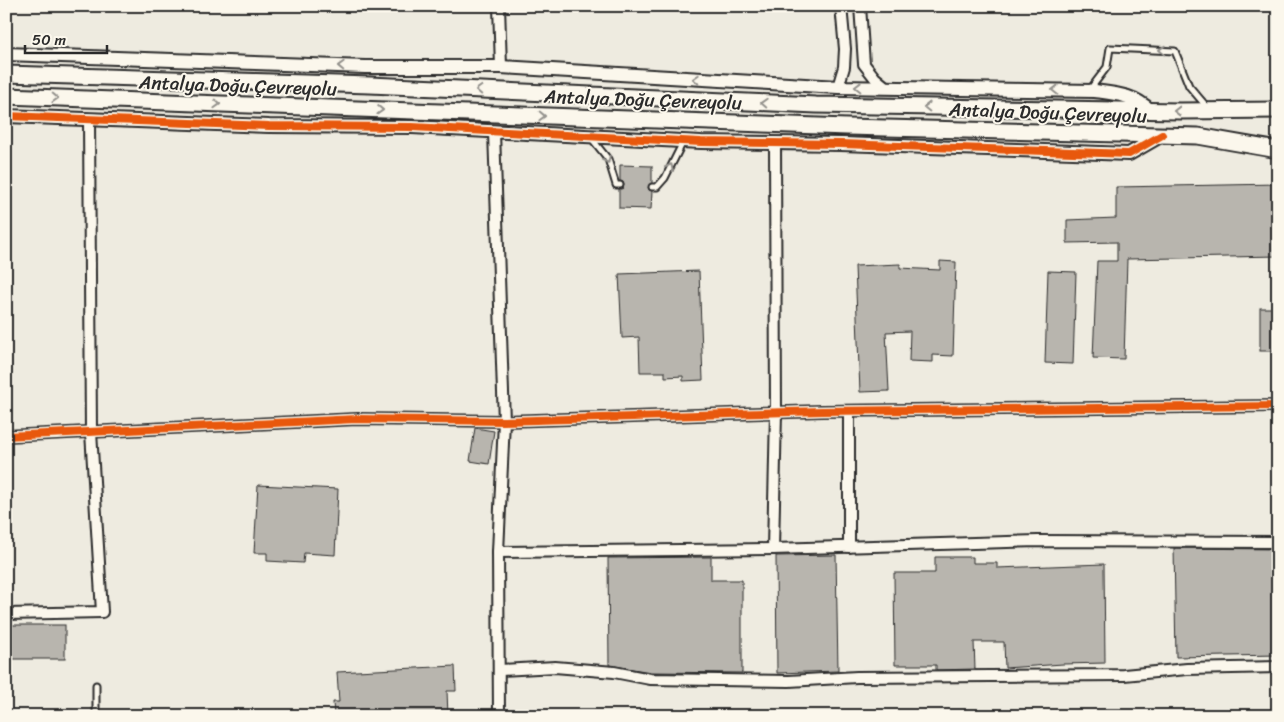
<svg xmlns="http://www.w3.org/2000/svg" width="1284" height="722" viewBox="0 0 1284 722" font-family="Sriracha,sans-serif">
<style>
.building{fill:#b8b5ae;stroke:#2b2b2b}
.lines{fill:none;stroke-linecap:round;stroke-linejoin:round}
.service-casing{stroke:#2b2b2b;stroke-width:9}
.minor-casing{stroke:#2b2b2b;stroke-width:14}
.tertiary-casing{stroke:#2b2b2b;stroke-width:16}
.primary-casing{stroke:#2b2b2b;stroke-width:19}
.service{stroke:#fbf7ec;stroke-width:5}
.minor{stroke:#fbf7ec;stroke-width:10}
.tertiary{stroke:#fbf7ec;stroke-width:12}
.primary{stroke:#fbf7ec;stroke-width:15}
.cycleway-casing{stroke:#fbf7ec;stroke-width:11}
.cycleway{stroke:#e8590c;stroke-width:8}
.oneway{stroke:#93918c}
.labels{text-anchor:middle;stroke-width:4;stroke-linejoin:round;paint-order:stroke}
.street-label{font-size:19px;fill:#2b2b2b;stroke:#fbf7ec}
</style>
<rect width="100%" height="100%" fill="#eeebe0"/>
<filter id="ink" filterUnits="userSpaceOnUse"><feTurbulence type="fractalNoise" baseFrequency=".02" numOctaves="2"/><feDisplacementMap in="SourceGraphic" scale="10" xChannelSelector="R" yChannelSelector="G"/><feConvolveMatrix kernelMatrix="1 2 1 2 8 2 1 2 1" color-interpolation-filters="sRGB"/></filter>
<g filter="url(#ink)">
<g class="building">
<path d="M620,165L652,166V183L648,187L649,190L652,191L651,209L619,208V189L623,188L624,185L623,182L620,181Z"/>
<path d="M1278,184V256L1127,259L1124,359L1093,358L1097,261H1117V242L1067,243V220L1116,218V187Z"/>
<path d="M940,261L956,262L953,356L933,355V362L909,361L910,331L886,332L889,391L860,392L855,266L900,264V268L940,270Z"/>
<path d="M699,271L703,380L683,381V376L665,377V372H640L639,337L622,338L619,274Z"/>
<path d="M1048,271L1076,272L1073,364L1045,363Z"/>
<rect x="1260" y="308" width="18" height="43"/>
<path d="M475,428L494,431L489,464L470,461Z"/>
<path d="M258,485L338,489L335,555L304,553L303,563L267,561V553H254Z"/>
<path d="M1174,548L1278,549V655L1176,657Z"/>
<path d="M836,555L838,671L777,673L776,556Z"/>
<path d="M711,557V580H742V673L651,672L609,665L608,558Z"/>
<path d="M935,557H973V563H997V568L1104,564L1105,663L1063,664L1005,668L1004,642H974L975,669L936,670V665H895L894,573H935Z"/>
<rect x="6" y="625" width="59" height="34"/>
<path d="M455,666L456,691H447L448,716H334L333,702H339L337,672Z"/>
</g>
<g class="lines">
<g class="service-casing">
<g id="service">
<path d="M1091,88L1107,67L1110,48L1175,51L1189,86L1207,107"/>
<path d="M592,139L608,159L616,185H620"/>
<path d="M652,187H657L665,178L683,142"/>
<path d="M96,716V685"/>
</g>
</g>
<g class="minor-casing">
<g id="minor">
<path d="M499,6L501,67"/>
<path d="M860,6L864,64L875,78L887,88"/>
<path d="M838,87L844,67L845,49L841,6"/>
<path d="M494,132L504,421L498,552L499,716"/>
<path d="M849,411V547"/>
<path d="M6,436L357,419L504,421L822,411L1278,406"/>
<path d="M773,549L776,412L775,143"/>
<path d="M498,552L773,549L1038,541L1278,542"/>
<path d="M6,614L102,612L91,432L89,119"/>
<path d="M500,670L555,667L614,672L650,679L789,681L857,677L1124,675L1187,669L1278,667"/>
</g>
</g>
<g class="tertiary-casing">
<g id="tertiary">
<path d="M6,54L365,67H501L838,87L1095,91C1118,94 1134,95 1151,111"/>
<path d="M6,116L269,126L412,127L701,142L841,144L1129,154L1162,135"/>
</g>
</g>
<g class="primary-casing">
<g id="primary">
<path d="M6,74L370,85L816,105L1180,111L1278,110"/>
<path d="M6,96L847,127L1198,136L1278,150"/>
</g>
</g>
<use href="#service" class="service"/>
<use href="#minor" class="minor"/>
<use href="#tertiary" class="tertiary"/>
<use href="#primary" class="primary"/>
<g class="cycleway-casing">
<g id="cycleway">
<path d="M6,116L269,126L412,127L701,142L841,144L1129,154L1162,135"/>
<path d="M6,436L357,419L504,421L822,411L1278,406"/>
</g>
</g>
<use href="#cycleway" class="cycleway"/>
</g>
<defs><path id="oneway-chevron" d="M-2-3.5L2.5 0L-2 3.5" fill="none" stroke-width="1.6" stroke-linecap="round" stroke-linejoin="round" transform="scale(1.25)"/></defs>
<g class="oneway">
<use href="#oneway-chevron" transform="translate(1162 50) rotate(-177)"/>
<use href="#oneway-chevron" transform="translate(341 66) rotate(-178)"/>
<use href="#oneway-chevron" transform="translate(696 79) rotate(-177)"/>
<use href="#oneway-chevron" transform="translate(858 87) rotate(-179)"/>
<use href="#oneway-chevron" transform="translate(479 90) rotate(-177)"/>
<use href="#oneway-chevron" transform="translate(1055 90) rotate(-179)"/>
<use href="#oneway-chevron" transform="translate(55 98) rotate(2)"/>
<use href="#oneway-chevron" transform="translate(764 103) rotate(-177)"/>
<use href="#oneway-chevron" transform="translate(217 104) rotate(2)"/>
<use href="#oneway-chevron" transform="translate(927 107) rotate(-179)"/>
<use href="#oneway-chevron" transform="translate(380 110) rotate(2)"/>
<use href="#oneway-chevron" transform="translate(1177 111) rotate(-180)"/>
<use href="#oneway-chevron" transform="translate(542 116) rotate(2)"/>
<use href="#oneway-chevron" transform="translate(607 160) rotate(63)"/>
<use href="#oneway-chevron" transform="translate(670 167) rotate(-63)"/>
</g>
</g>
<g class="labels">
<g class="street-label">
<text transform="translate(238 85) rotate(2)" y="7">Antalya Doğu Çevreyolu</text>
<text transform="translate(643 99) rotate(2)" y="7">Antalya Doğu Çevreyolu</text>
<text transform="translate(1048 112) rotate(2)" y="7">Antalya Doğu Çevreyolu</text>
</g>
</g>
<rect width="1284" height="722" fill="none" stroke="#fbf7ec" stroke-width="25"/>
<rect x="12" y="12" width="1259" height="697" fill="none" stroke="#2b2b2b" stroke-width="2" filter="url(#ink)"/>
<path d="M25 45v8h82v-8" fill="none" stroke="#2b2b2b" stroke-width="2.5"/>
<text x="32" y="45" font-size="15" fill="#2b2b2b" stroke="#fbf7ec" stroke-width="4" paint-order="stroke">50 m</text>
</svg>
